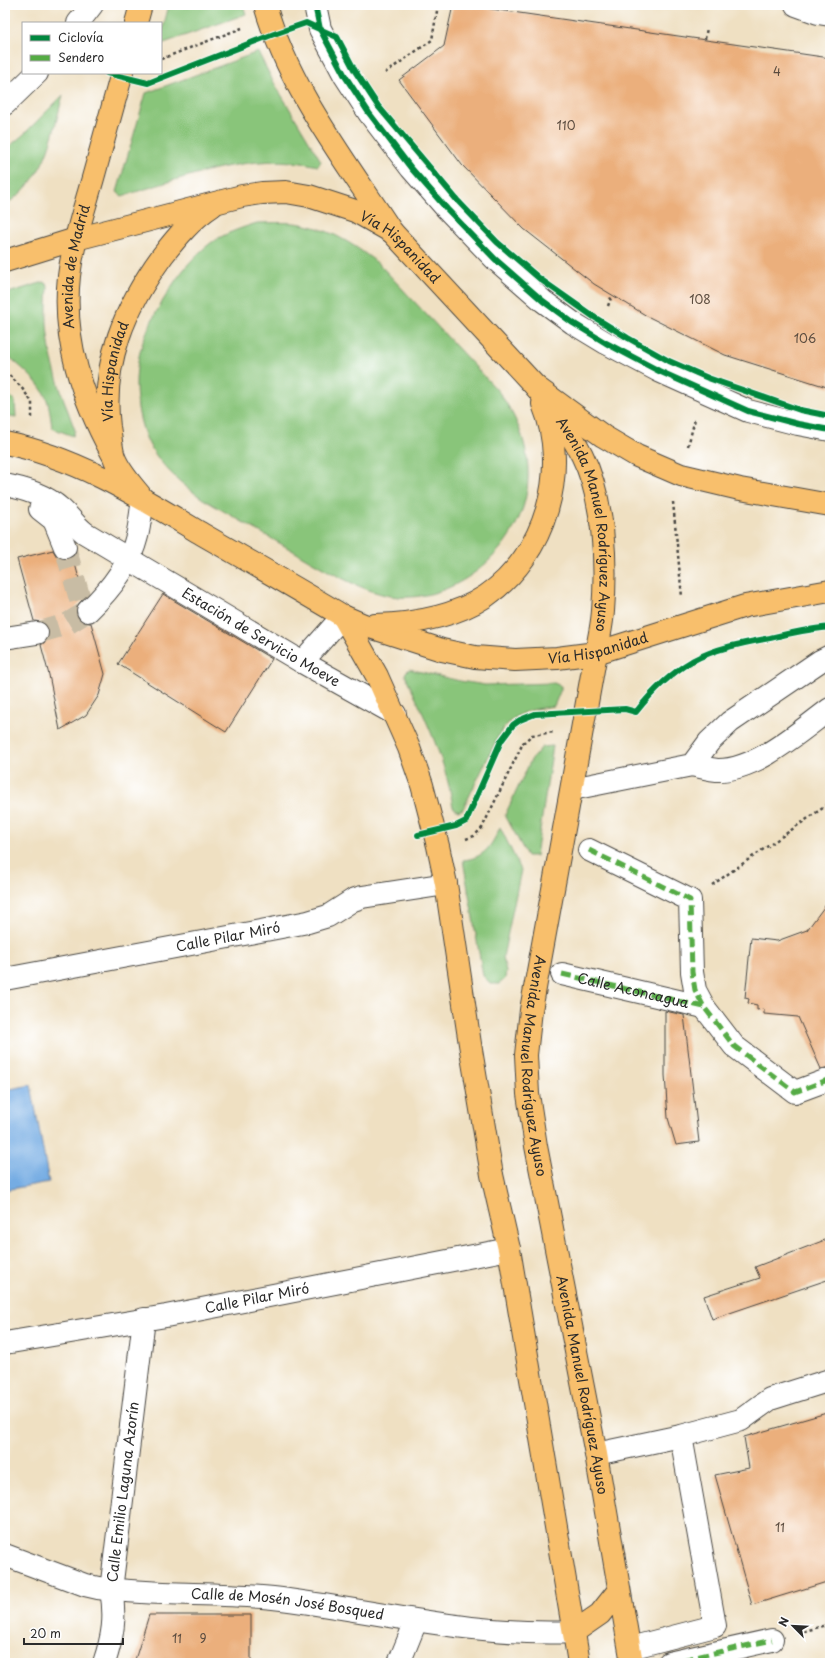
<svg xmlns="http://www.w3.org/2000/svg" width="835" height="1668" viewBox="0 0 835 1668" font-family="'Playpen Sans',sans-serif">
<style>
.green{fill:#89c57a;stroke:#5a7852}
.water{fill:#74ace3;stroke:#506c87}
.building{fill:#ebaf7b}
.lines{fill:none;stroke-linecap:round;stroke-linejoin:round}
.minor-tunnel{stroke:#c8bca4;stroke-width:22;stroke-dasharray:22 11;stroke-linecap:butt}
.minor-casing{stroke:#484642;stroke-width:24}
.major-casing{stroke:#484642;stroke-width:24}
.highway-casing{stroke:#484642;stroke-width:24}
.path{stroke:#484642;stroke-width:2.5;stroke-dasharray:3 3;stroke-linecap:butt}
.minor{stroke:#fff;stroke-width:22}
.major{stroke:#f8bf6c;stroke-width:22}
.highway{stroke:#f8bf6c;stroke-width:22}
.quiet{stroke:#54ab44;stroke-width:5;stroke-dasharray:10 5;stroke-linecap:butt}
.cycleway-casing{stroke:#fff;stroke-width:8}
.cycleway{stroke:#00873e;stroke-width:6}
.labels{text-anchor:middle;stroke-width:3;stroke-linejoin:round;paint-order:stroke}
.number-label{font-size:12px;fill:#5b4c3f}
.street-label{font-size:14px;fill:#2b2b2b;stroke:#fff}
</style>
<rect width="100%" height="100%" fill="#fff"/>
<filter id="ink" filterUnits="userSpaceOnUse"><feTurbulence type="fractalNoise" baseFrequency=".025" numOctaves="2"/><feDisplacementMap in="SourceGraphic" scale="8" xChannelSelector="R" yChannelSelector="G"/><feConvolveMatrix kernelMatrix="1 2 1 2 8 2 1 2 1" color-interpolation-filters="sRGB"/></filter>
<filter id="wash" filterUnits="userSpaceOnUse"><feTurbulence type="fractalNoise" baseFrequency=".012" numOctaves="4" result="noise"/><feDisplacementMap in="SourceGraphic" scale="16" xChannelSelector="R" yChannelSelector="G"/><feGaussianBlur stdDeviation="0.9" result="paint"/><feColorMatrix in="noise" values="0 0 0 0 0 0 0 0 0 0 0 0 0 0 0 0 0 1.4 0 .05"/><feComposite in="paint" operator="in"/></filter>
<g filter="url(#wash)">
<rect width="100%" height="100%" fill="#efe0c2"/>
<g class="green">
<path d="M169,5H243L246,14L161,44V36Z"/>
<path d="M258,52L273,81L321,161L318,166C252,150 185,178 122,196L117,192L146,93Z"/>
<path d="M63,95C51,140 47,178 5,205V150L23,135Z"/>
<path d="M257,223C273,223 290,221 306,225C334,231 358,247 380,265L498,391C517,417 529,445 528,478C527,541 462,601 399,597C366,595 323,568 295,552C264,534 233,517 203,499C182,485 163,468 150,446C144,435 140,421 138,408C131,364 143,332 167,294C178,275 194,255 212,242C226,233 241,228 257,223Z"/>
<path d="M44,282L48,286C47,302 46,319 48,335C51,366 64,401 75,430L73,436L52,428C51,420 50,411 48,403C42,382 20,367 5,353V294Z"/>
<path d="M5,391L15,401L16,417L5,415Z"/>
<path d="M409,669L460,681L485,685L554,683L561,686V689L554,706C528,710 514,712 499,735L463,809L458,811L453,807C446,760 425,718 405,675L406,672Z"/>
<path d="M553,746L536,856H527L505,815L531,760L542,747Z"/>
<path d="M500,827L521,870L503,957L506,972L505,979L499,984H491L483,976L463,860C485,858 492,845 500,827Z"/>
</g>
<path class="water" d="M31,1085L49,1182L5,1190V1090Z"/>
<g id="blocks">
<g class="building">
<path d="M453,5H464L830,58V388L725,355L647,316L594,284L524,229L462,165L399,80L444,46Z"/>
<path d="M53,550L57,557L63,559H69L73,556L84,598L76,607V615L79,620L84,623H91L105,674L99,695L86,715L60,730L49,675L41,645L45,642L48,638L49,631L46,625L42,622L34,621L17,559Z"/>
<path d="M163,594L272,659L226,732L118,664Z"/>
<path d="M830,899V1067L821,1069L798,1017L764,1014V1009L757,1010V1005L748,1003L749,999L745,998L751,938L777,941L807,930Z"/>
<path d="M665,1011L684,1015L699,1142L676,1145L668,1118L665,1075Z"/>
<path d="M830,1238V1279L712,1319L704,1296L760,1278L755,1267Z"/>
<path d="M830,1412V1581L752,1605L715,1475L749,1468L744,1437Z"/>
<path d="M149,1615H251V1663H134Z"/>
</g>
</g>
</g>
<g filter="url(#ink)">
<use href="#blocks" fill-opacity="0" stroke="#484642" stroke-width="1"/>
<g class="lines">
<g class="minor-tunnel">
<path d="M65,547L84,613"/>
<path d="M37,633L67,624L88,611"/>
</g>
<g class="minor-casing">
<g id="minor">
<path d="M315,5L320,29L345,76L369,113L411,168L447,209L495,259L543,301L573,323L606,343L659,371L748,411L798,424L830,430"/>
<path d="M796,5L818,13L830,15"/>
<path d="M78,23L92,5"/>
<path d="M5,104L37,73"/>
<path id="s1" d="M5,485C26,489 45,495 61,509C70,517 76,526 85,533L302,662L395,714"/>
<path d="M40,509L54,520L65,547"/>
<path d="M88,611C108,592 130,565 137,536C140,524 141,511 143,499"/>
<path d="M5,638L37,633"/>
<path d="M302,662L343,616"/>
<path d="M692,765C700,767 709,769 717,770C756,771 800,731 830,709"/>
<path d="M572,789L692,765L709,742L730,722L820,661L830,656"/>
<path d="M589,850L690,900L692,972L695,990L704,1007L734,1046L795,1092L830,1079"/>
<path d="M562,974L704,1007"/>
<path id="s2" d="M5,979L308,922L328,916L353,900L362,897L446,884"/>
<path id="s3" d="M5,1343L166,1316L509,1249"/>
<path d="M681,1436L741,1420L770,1399L830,1380"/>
<path d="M596,1454L681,1436L715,1626L630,1648"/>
<path id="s4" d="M5,1555L85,1585L98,1588C156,1596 215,1592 273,1598C374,1610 472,1637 574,1632"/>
<path id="s5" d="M104,1663C113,1636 116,1618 111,1590L144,1319"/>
<path d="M399,1663L416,1621"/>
<path d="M669,1663L772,1640"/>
</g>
</g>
<g class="major-casing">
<g id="major">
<path d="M265,5C289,89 345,160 392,232"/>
<path d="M136,23L141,5"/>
<path id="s6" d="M112,453C82,398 62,339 69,276C73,243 84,210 93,178C103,143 112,108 122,73"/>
</g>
</g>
<g class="highway-casing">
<g id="highway">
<path id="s7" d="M5,261L76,239L242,196L262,193L286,192L309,196L355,211L392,232L536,387L603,436L637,456L681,475L740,489L830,505"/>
<path id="s8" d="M536,387C553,409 569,430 582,455C604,499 607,562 603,611C602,625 599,639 596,653L531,1010L526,1055L528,1094L536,1146L596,1454L632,1663"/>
<path id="s9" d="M5,443C76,457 140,497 202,534C249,561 296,588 343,616L364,625L442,650L475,657L515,660L557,658L596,653L745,606L830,591"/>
<path id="s10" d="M140,495C131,484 119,471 114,457C111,448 111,437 109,427C101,363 125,307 163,255C177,237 192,219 212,206"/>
<path d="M343,616L377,676L409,748L422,785L438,846L446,884L470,1044L492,1175L509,1249L579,1663"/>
<path d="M375,625C413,624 454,617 486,596C546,555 570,470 543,404"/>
<path d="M574,1632L600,1614L619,1590"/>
</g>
</g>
<g class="path">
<path d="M705,39L707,28"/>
<path d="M161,59L242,28"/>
<path d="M385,73L432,40L438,5"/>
<path d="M608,306L612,295"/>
<path d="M5,371L21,387L32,402V420"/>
<path d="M688,446L695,419"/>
<path d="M673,502L682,597"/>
<path d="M466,839L474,836L482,828L523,743L532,735L554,732"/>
<path d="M712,885L830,803"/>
<path d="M798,1633L830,1624"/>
</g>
<use href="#minor" class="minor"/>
<use href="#major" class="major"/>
<use href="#highway" class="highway"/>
<g class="quiet">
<path d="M589,850L690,900L692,972L695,990L704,1007L734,1046L795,1092L830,1079"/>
<path id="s11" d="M562,974L704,1007"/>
<path d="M669,1663L772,1640"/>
</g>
<g class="cycleway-casing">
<g id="cycleway">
<path d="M315,5L320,29L345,76L369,113L411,168L447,209L495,259L543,301L573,323L606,343L659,371L748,411L798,424L830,430"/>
<path d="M107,73L148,83L274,34L306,23L337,37L355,71L378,106L457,200L497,242L540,279L594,317L628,338L669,361L708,378L800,410L830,416"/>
<path d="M418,835L456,826L466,821L501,741L513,725L520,720L535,714L625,709L636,712C651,693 671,673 692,661C716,648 743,643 770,638C790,633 810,629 830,627"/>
</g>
</g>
<use href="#cycleway" class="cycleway"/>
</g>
</g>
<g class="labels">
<g class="number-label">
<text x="777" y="76">4</text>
<text x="566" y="130">110</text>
<text x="700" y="304">108</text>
<text x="805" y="343">106</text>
<text x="780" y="1532">11</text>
<text x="177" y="1643">11</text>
<text x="203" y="1643">9</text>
</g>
<g class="street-label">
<text dy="5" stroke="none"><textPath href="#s7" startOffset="420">Vía Hispanidad</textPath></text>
<text dy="5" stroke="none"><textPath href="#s6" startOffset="195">Avenida de Madrid</textPath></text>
<text dy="5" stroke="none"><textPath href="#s10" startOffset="133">Vía Hispanidad</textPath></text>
<text dy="5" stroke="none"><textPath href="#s8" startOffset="151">Avenida Manuel Rodríguez Ayuso</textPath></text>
<text dy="5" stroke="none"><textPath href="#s1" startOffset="300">Estación de Servicio Moeve</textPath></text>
<text dy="5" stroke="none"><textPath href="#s9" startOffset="644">Vía Hispanidad</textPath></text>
<text dy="5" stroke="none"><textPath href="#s2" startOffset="227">Calle Pilar Miró</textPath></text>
<text dy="5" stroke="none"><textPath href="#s11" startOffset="73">Calle Aconcagua</textPath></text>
<text dy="5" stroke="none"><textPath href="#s8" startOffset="703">Avenida Manuel Rodríguez Ayuso</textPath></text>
<text dy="5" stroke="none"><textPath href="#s3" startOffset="256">Calle Pilar Miró</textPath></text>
<text dy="5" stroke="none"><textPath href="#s8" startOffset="1027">Avenida Manuel Rodríguez Ayuso</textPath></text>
<text dy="5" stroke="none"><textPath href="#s5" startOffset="173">Calle Emilio Laguna Azorín</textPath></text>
<text dy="5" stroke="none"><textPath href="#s4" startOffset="289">Calle de Mosén José Bosqued</textPath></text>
</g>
</g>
<rect width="835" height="1668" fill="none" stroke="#fff" stroke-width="20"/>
<rect x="22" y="22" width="140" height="52" fill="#ffffff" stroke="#aaaaaa"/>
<rect x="30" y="35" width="20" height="6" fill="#00873e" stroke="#aaaaaa"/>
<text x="58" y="42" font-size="12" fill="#2b2b2b">Ciclovía</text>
<rect x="30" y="55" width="20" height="6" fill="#54ab44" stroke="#aaaaaa"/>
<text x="58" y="62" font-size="12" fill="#2b2b2b">Sendero</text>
<g transform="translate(793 1626) rotate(294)" stroke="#ffffff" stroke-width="3" paint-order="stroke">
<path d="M0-3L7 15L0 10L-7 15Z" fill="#2b2b2b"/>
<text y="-6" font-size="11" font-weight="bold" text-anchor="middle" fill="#2b2b2b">N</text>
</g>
<path d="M24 1638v6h99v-6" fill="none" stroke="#2b2b2b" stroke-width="2"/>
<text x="30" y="1638" font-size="12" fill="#2b2b2b" stroke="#ffffff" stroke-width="3" paint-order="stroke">20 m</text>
</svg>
